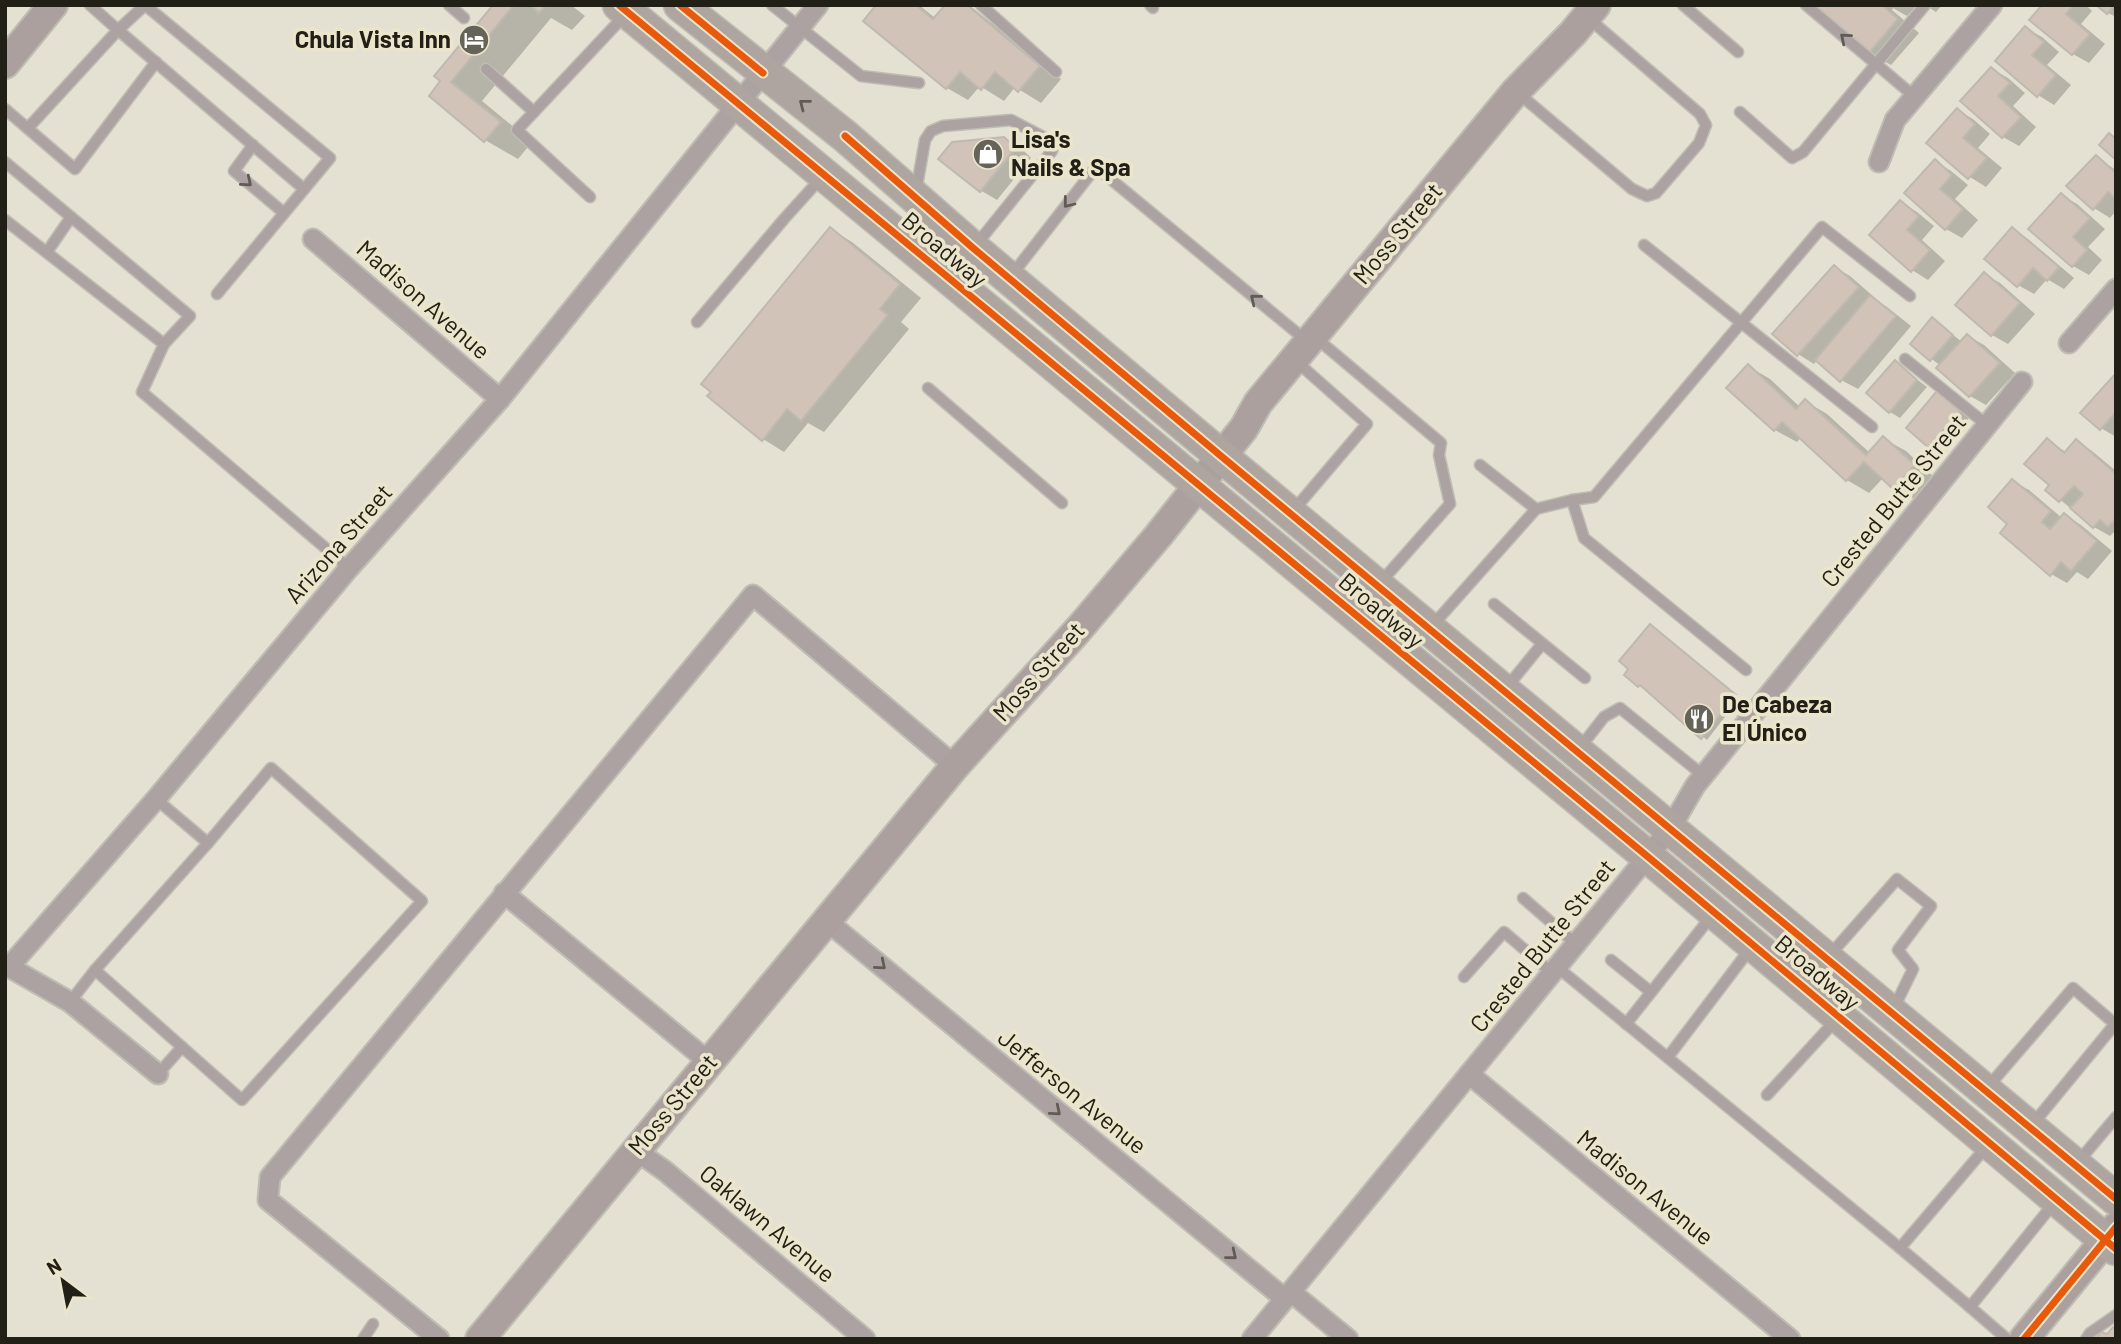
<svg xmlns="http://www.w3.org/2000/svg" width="2121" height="1344" viewBox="0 0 2121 1344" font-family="Barlow,sans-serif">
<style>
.shadow{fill:#0003}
.building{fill:#d1c3b8;stroke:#bfb9b0;stroke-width:2}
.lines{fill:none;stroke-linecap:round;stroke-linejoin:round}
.lane-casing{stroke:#bfbdb3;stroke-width:13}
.street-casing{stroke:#bfbdb3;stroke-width:23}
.secondary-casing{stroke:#bfbdb3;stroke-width:32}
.primary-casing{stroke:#bfbdb3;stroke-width:35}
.lane{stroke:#ada2a2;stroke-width:10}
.street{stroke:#ada2a2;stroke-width:19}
.secondary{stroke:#aba09e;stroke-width:28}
.primary{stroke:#aea4a0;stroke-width:32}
.cycleway-casing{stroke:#ebe5cc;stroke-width:11}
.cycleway{stroke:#e8590c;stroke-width:7}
.oneway{stroke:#615a55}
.oneway2{stroke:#615b54}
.labels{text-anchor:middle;stroke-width:7;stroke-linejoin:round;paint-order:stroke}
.poi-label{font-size:24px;font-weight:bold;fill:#222016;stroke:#ebe5cc;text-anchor:start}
.street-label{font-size:24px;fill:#222016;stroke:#ebe5cc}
</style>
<rect width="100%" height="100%" fill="#e4e1d3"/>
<g class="shadow">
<path d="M495,5H571L585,16L572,30L551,18L482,101L532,142L518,159L485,140L443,81Z"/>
<path d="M878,5H919L935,18L947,5H969L1061,79L1041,103L1015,87L1004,101L980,86L968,100L947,88Z"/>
<path d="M1815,5H1917L1907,16L1893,8L1892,10L1919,33L1891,65L1869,53Z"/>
<path d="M1925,5H1942L1936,12Z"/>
<path d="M2044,5H2086L2092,11L2081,24L2105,44L2089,63L2073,54Z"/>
<path d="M2099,5H2116V17L2108,13Z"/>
<path d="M2025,28L2042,37L2059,52L2047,65L2071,85L2054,105L2038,95Z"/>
<path d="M1992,69L2008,78L2025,93L2013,106L2036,127L2019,146L2003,137Z"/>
<path d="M1957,110L1973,119L1990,134L1978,148L2002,168L1986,187L1970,177L1929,143Z"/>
<path d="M1004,139L1021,148L1031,158L997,200L980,190Z"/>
<path d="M2096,157L2116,170V211L2110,218L2094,208Z"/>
<path d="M1935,161L1951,171L1968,185L1955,199L1978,220L1962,238L1946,229Z"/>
<path d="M2061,195L2077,204L2105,229L2088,247L2102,260L2089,275L2073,266Z"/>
<path d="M1901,202L1917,212L1934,226L1922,240L1945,261L1928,280L1912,270Z"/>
<path d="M830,229L852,242L921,298L901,322L909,329L824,432L808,423L784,452L763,439Z"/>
<path d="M2012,230L2028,239L2074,278L2064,289L2047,279L2034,294L2018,285Z"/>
<path d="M1834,267L1850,276L1874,297L1872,298L1887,307L1911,326L1858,389L1841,380L1817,360L1814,364L1798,354Z"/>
<path d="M1984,274L2000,283L2035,314L2008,344L1992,335Z"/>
<path d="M1933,319L1962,342L1968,336L1984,345L2015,373L1986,405L1970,396L1941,366L1912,344Z"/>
<path d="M1895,363L1927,387L1900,418L1890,412Z"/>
<path d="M1748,366L1770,379L1800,407L1805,401L1827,414L1870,453L1884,439L1906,451L1936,479L1916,500L1894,488L1883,478L1869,493L1847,480L1801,437L1797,442L1775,430Z"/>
<path d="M2116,375V437L2101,428Z"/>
<path d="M1937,393L1969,418L1941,452L1930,446Z"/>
<path d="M2047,440L2066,452L2076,441L2092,451L2116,471V530L2110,536L2094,527L2048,490L2052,485Z"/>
<path d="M2012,481L2029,490L2062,518L2065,515L2081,525L2112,551L2088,579L2077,572L2067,583L2051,574L2010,524Z"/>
<path d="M1655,628L1739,699L1707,740L1644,687L1639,686Z"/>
</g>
<g class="building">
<path d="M493,5H514L451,82L501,122L484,142L429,96L440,81L434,76Z"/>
<path d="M530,5H546L539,13Z"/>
<path d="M876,5H916L933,19L945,5H967L1040,66L1018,92L995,72L981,90L960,72L946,89L863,21Z"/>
<path d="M1812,5H1882L1898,19L1868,54Z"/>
<path d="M2042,5H2073L2066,14L2090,34L2072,55L2029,20Z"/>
<path d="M2096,5H2114L2107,14Z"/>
<path d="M2025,26L2044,42L2032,55L2056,75L2037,97L1995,61Z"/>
<path d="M1991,67L2010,83L1998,96L2021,117L2002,138L1960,101Z"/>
<path d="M1957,108L1975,124L1963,138L1987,158L1968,179L1926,143Z"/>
<path d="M2109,133L2116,139V160L2099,145Z"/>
<path d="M1004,137L1016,148L980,192L938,159L952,142Z"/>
<path d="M2096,155L2116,173V199L2108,192L2093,210L2066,186Z"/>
<path d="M1935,159L1952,175L1940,189L1963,209L1945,230L1904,193Z"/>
<path d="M2061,193L2090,218L2073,237L2087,250L2072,267L2028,229Z"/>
<path d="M1900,200L1919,216L1907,230L1930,250L1911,272L1869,235Z"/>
<path d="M830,227L900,284L880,309L888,315L801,421L787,409L762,441L707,396L711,392L701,384Z"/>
<path d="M2012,227L2059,267L2047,281L2033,268L2017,287L1984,259Z"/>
<path d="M1834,265L1859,287L1797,356L1772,334Z"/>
<path d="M1984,272L2020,303L1991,336L1955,305Z"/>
<path d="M1870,295L1896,316L1840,382L1815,360Z"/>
<path d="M1932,317L1953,335L1930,361L1910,344Z"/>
<path d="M1967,334L2000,363L1969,397L1936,368Z"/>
<path d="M1895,360L1917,380L1889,413L1866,393Z"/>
<path d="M1748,364L1796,409L1805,399L1866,455L1883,436L1915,465L1893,489L1864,462L1846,481L1782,422L1774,431L1726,388Z"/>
<path d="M2116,373V412L2100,430L2080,413Z"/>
<path d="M1937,391L1960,411L1929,448L1906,428Z"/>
<path d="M2047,438L2064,453L2076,439L2116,474V518L2108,527L2100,520L2093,528L2070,508L2083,494L2074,486L2059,502L2045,490L2049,485L2024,464Z"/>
<path d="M2012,479L2051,511L2042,522L2050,529L2064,513L2097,541L2071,571L2061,562L2050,576L2000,533L2007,524L1988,507Z"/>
<path d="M1650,624L1736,695L1701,739L1640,685L1638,687L1624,675L1628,669L1619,661Z"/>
<path d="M2113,1327L2116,1329V1339H2096L2101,1332L2107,1334Z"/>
</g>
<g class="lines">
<g class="lane-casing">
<g id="lane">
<path d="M90,5L118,30L145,5"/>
<path d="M145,5L330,158L217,294"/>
<path d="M449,5L464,18"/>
<path d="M772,5L861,76L919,83"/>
<path d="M981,5L1056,72"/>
<path d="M1150,5L1153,8"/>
<path d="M1683,5L1738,52"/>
<path d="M1806,5L1876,64L1925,5"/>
<path d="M486,69L534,112"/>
<path d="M1518,93L1632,189L1647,196L1656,193L1699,143L1706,125L1700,114L1587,17"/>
<path d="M5,109L75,169L156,62"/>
<path d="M1740,112L1792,158L1803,152L1876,64L1915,97"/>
<path d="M28,128L118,30L304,189"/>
<path d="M253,145L234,171L284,213"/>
<path d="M5,162L190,316L164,344L5,220"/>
<path d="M916,192L925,140L931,131L943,126L1011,120L1049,140L1053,145L1052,151L976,245"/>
<path d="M590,197L517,130L625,15"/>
<path d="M1644,245L1872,427"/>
<path d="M47,252L71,217"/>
<path d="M1011,276L1096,167L1308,342"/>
<path d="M697,322L784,219L821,178"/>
<path d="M1316,338L1441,443L1439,455L1450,504L1380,583"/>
<path d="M164,344L142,392L349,568"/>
<path d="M1905,359L1987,425"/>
<path d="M928,388L1062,503"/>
<path d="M1480,465L1536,509"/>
<path d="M1572,500L1584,538L1746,670"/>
<path d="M1293,511L1367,424L1297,362"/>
<path d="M1494,604L1585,678"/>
<path d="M1432,626L1536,509L1572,500L1594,497L1822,227L1910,296"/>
<path d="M1507,687L1542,644"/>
<path d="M1579,749L1604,717L1620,708L1704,776"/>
<path d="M1523,898L1576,944"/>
<path d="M1829,956L1897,879L1931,906L1898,950L1913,969L1893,1010"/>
<path d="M1611,960L1651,992"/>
<path d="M1557,967L1900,1248"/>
<path d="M95,970L208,843"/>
<path d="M1464,977L1504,932L1552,973"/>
<path d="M70,1002L95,970L242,1100L422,901L271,768L208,843L156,799"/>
<path d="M1626,1024L1713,914"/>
<path d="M1668,1057L1750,949"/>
<path d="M158,1074L182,1047"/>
<path d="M1987,1088L2073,988L2115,1024L2032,1125"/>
<path d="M1767,1095L1836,1020"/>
<path d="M1987,1146L1900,1248L1970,1307L2054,1203"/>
<path d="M2078,1162L2116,1117"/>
<path d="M1970,1307L2007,1339"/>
<path d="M363,1339L373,1324"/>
<path d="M2086,1339L2090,1333L2116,1315"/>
</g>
</g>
<g class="street-casing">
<g id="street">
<path d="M1879,162L1895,120L1992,5"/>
<path d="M313,239L500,399"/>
<path d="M2069,343L2116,289"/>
<path d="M504,893L709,1062"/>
<path d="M828,922L1285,1299"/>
<path d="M158,1074L70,1002L9,967L156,799L349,568L500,399L818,5"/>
<path d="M1469,1074L1790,1339"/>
<path d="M635,1150L665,1171L865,1339"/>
<path d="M1291,1292L1348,1339"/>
<path d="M439,1339L268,1200L270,1177L753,595L955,766"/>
<path d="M1252,1339L1670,829L1695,786L2022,382"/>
</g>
</g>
<g class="secondary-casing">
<g id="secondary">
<path d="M5,64L53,5"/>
<path d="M480,1339L955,766L1078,630L1158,536L1244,428L1258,403L1516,91L1573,33L1596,5"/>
<path d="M2024,1339L2116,1227"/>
</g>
</g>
<g class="primary-casing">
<g id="primary">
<path d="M619,5L1647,856L2116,1249"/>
<path d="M680,5L845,136L973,248L1221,456L2116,1199"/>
</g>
</g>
<use href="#lane" class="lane"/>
<use href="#street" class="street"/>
<use href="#secondary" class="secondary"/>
<use href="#primary" class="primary"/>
<g class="cycleway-casing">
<g id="cycleway">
<path d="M619,5L1647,856L2116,1249"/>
<path d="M680,5L763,73"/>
<path d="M845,136L973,248L1221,456L2116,1199"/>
<path d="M2024,1339L2116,1227"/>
</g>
</g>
<use href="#cycleway" class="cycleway"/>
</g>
<defs><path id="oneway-chevron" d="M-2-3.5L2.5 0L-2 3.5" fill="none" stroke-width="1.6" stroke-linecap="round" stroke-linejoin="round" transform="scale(1.75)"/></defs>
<g class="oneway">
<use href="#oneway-chevron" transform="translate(1845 38) rotate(-140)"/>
<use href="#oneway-chevron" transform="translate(247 182) rotate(40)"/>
<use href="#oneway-chevron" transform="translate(1068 203) rotate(128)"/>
<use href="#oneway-chevron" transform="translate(1255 299) rotate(-141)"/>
<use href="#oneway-chevron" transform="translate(881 965) rotate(40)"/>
<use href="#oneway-chevron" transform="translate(1056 1111) rotate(40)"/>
<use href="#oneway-chevron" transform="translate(1232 1255) rotate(39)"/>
</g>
<use class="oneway2" href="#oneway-chevron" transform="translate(804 104) rotate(-142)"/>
<defs>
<g id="hotel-disc" transform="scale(1.575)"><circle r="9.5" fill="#666458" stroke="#ebe5cc"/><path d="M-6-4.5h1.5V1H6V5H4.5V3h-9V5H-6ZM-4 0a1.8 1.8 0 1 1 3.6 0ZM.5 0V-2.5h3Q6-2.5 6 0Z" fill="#fff"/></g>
<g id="shop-disc" transform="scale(1.575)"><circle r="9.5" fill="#666458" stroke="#ebe5cc"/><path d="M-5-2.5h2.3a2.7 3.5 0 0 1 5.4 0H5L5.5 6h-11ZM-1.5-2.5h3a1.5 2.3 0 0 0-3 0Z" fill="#fff"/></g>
<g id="restaurant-disc" transform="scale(1.575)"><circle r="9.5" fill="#666458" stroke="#ebe5cc"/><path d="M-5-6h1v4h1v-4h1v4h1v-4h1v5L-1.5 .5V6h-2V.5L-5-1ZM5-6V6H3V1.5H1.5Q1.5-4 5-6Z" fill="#fff"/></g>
</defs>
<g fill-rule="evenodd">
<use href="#hotel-disc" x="474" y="40"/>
<use href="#shop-disc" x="988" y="154"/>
<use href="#restaurant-disc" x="1699" y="719"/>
</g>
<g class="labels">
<g class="poi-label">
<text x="451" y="48" text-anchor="end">Chula Vista Inn</text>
<text x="1011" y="148">Lisa's<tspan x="1011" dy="28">Nails &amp; Spa</tspan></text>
<text x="1722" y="713">De Cabeza<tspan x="1722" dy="28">El Único</tspan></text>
</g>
<g class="street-label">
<text transform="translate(1398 234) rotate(-50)" y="8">Moss Street</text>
<text transform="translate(944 250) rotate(40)" y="8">Broadway</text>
<text transform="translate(423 300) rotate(41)" y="8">Madison Avenue</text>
<text transform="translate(1894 501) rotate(-51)" y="8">Crested Butte Street</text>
<text transform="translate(339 544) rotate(-49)" y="8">Arizona Street</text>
<text transform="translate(1381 611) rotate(40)" y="8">Broadway</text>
<text transform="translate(1039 672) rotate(-48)" y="8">Moss Street</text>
<text transform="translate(1543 946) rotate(-51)" y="8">Crested Butte Street</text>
<text transform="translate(1817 973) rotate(40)" y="8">Broadway</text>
<text transform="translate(1072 1092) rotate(39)" y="8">Jefferson Avenue</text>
<text transform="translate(673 1105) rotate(-50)" y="8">Moss Street</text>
<text transform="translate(1645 1188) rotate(39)" y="8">Madison Avenue</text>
<text transform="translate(767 1224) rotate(40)" y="8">Oaklawn Avenue</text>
</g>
</g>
<rect width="2121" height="1344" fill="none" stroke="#222016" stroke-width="14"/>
<g transform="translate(63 1281) rotate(328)" stroke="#ebe5cc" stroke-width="5" paint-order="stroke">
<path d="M0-5L12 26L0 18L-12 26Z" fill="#222016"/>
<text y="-10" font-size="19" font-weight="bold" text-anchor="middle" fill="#222016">N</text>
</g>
</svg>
